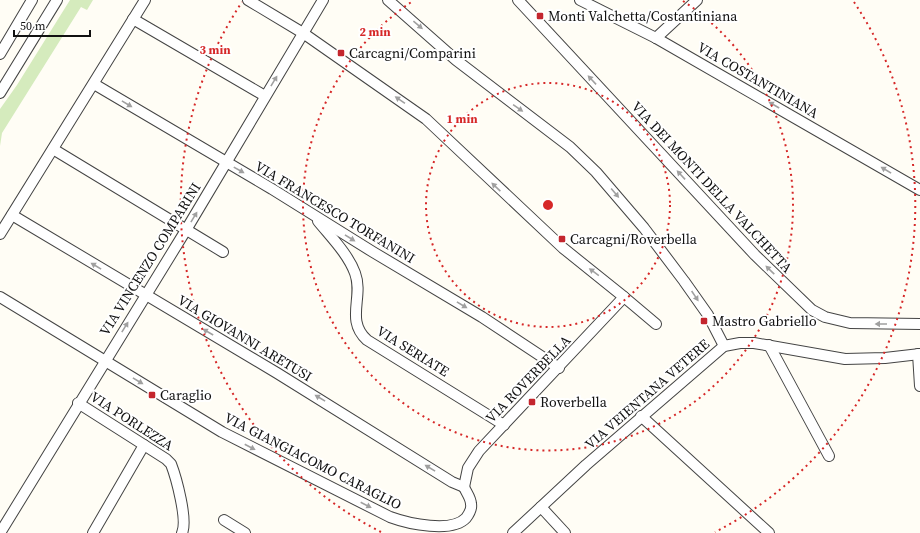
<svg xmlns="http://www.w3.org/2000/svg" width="920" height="533" viewBox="0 0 920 533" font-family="'Source Serif 4',serif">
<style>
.green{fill:#d5ebbd}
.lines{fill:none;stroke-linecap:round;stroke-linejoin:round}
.minor-casing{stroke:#444;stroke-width:12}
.minor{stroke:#fff;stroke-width:10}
.oneway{fill:#a0a0a0}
.ring{fill:none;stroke:#d62828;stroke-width:2;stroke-dasharray:2 4}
.poi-dot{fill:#c4262e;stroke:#fff;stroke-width:1.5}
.labels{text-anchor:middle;stroke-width:4;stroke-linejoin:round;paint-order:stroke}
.poi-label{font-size:14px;fill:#111;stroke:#fff;text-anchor:start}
.street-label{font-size:14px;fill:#111;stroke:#fff}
.centre{fill:#d62828;stroke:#fff;stroke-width:2}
.ring-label{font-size:12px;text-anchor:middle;font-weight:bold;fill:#d62828;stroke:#fff;stroke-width:4;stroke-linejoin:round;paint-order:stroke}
</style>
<rect width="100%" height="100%" fill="#fffdf5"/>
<path class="green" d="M70,0H93L87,10L81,7L2,133L0,146V109L17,85Z"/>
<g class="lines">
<g class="minor-casing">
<g id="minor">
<path d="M248,0L303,33L426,119L563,248L624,297L656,324"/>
<path d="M388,0L456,60L570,147L596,172L644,228L684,281L708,315L724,346"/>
<path d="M518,0L755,255L812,310L825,317L850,323L920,324"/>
<path d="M580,0L656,38L920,190"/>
<path d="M133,19L265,96"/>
<path d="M656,38L697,0"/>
<path d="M0,54L32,0"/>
<path d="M94,84L272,189L373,252L482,317L559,368"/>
<path d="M0,93L57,0"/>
<path d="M53,149L223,252"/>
<path d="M12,215L277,373L452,482L464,487"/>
<path d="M318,221C331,237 348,254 355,273C364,297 345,320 367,340L504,425"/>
<path d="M0,234L145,0"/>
<path d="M0,297L222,432L390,517C409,524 452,533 466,518C469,514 472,509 471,504C471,498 466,492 464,487"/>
<path d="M769,345L829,456"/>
<path d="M918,354L920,386"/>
<path d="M78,403L166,459L171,464C176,477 188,520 182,533"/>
<path d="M641,416L769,533"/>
<path d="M464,487L468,468L479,451L624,297"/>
<path d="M541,507L565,533"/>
<path d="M224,520L245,533"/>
<path d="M0,533L186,230L323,0"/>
<path d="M93,533L144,445"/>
<path d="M513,533L586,465L724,346L740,343H754L845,359L885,358L920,354"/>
</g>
</g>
<use href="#minor" class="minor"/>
</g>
<defs><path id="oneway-solid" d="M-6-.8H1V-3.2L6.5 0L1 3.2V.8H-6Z"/></defs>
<g class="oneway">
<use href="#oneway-solid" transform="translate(418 25) rotate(40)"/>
<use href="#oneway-solid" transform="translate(592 80) rotate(-133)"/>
<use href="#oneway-solid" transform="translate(274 81) rotate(-59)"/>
<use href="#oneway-solid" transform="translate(400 100) rotate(-146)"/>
<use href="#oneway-solid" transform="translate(127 104) rotate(31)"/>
<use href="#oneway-solid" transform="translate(774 105) rotate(-150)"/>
<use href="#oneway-solid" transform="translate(518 108) rotate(35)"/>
<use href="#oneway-solid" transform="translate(239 170) rotate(29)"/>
<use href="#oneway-solid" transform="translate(886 170) rotate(-149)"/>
<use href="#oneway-solid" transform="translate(681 175) rotate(-133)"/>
<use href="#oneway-solid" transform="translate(496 187) rotate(-137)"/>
<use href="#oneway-solid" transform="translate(615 193) rotate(50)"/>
<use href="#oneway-solid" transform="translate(194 217) rotate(-59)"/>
<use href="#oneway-solid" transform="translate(350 238) rotate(32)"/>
<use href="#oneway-solid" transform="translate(96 266) rotate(-149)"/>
<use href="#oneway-solid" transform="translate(770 270) rotate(-136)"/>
<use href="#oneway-solid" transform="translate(594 272) rotate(-144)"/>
<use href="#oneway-solid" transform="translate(695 296) rotate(56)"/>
<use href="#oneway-solid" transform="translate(462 305) rotate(31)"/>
<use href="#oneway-solid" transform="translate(881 324) rotate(-180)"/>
<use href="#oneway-solid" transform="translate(125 327) rotate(-58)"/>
<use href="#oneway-solid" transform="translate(208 332) rotate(-150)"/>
<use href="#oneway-solid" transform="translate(138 381) rotate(31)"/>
<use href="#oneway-solid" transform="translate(320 398) rotate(-149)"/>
<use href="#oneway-solid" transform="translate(250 447) rotate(28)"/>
<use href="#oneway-solid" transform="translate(430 468) rotate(-149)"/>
<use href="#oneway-solid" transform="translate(366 505) rotate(27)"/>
</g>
<g class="ring">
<circle cx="548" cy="205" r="122"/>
<path d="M683 1A245 245 0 1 1 413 1"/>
<path d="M381 532A367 367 0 0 1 242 2M854 2A367 367 0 0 1 715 532"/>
</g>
<g class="poi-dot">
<rect x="536" y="12" width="8" height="8" rx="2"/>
<rect x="337" y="49" width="8" height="8" rx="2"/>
<rect x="558" y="235" width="8" height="8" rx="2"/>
<rect x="700" y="317" width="8" height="8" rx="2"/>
<rect x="148" y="391" width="8" height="8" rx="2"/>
<rect x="528" y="398" width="8" height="8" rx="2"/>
</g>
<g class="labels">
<g class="poi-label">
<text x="548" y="21">Monti Valchetta/Costantiniana</text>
<text x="349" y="58">Carcagni/Comparini</text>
<text x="570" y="244">Carcagni/Roverbella</text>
<text x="712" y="326">Mastro Gabriello</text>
<text x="160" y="400">Caraglio</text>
<text x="540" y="407">Roverbella</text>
</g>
<g class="street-label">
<text transform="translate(758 80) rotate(30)" y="5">VIA COSTANTINIANA</text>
<text transform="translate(712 187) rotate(47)" y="5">VIA DEI MONTI DELLA VALCHETTA</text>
<text transform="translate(335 212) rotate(31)" y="5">VIA FRANCESCO TORFANINI</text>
<text transform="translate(150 259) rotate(-58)" y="5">VIA VINCENZO COMPARINI</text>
<text transform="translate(245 338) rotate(31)" y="5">VIA GIOVANNI ARETUSI</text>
<text transform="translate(413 351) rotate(32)" y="5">VIA SERIATE</text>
<text transform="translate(528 379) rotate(-46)" y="5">VIA ROVERBELLA</text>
<text transform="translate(647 394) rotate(-41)" y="5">VIA VEIENTANA VETERE</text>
<text transform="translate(132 421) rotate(33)" y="5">VIA PORLEZZA</text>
<text transform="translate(313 461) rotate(27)" y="5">VIA GIANGIACOMO CARAGLIO</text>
</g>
</g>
<circle cx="548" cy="205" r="6" class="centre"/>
<g class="ring-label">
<text x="375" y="36">2 min</text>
<text x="215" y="54">3 min</text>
<text x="462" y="123">1 min</text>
</g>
<path d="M14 30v6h76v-6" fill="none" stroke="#111111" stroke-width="2"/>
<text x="20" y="30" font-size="12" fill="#111111" stroke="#ffffff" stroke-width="3" paint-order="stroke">50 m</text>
</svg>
